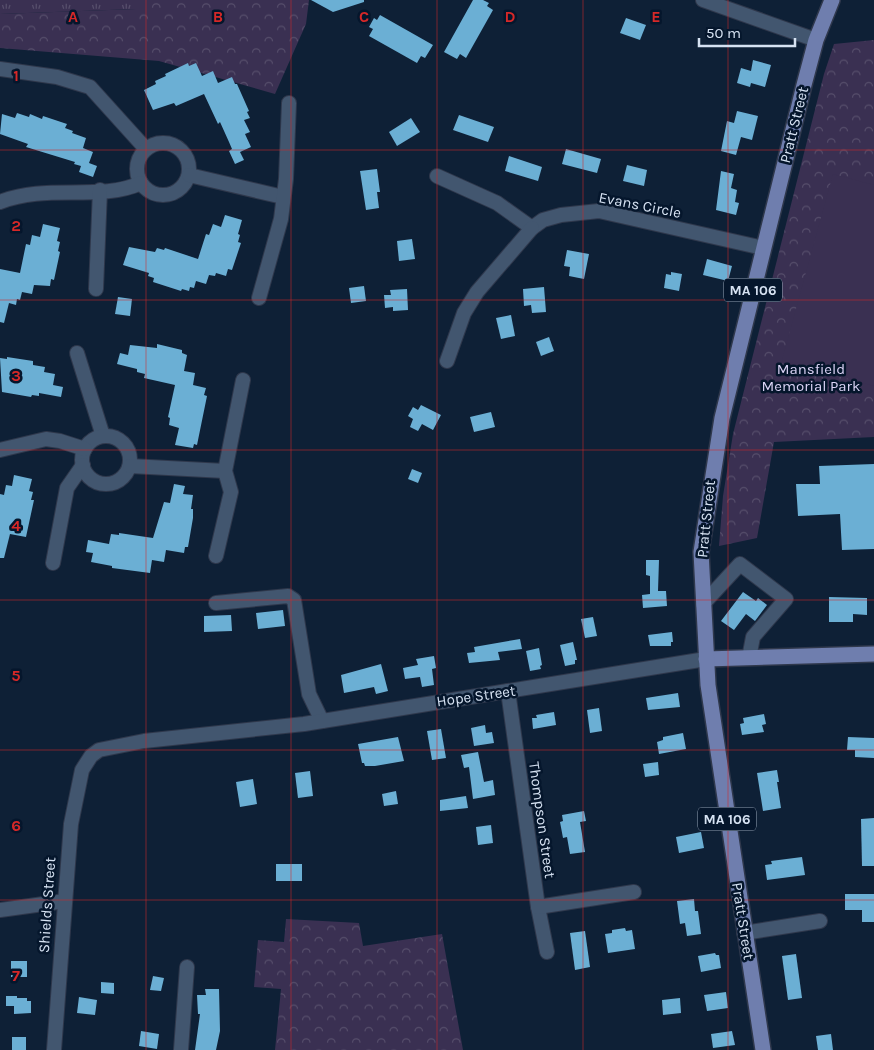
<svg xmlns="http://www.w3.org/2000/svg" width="874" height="1050" viewBox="0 0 874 1050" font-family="Karla,sans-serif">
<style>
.grass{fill:url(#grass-tufts)}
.forest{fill:url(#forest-crowns)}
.pitch{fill:#3a3052}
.building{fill:#6bafd4}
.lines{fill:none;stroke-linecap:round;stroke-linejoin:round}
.minor-casing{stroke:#2f384c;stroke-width:16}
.major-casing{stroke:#2f384c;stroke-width:18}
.minor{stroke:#42566f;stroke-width:14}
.major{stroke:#6f7eae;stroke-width:15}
.grid{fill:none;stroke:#d62828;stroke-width:1;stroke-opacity:0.55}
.labels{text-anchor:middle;stroke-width:5;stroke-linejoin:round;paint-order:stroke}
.shield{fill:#05162c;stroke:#97a5b7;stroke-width:1}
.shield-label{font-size:14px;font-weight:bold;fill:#d6e2f2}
.street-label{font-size:15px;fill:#d6e2f2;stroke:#05162c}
.park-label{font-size:15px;fill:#dcd4f6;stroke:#05162c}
.grid-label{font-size:16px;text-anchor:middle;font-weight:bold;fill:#d62828;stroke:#05162c;stroke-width:5;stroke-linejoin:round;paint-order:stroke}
</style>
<defs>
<pattern id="grass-tufts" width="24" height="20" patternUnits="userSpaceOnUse" patternTransform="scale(1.25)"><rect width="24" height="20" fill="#3a3052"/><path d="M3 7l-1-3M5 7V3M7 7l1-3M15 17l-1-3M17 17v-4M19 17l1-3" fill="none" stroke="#564e6b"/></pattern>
<pattern id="forest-crowns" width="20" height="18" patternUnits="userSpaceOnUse" patternTransform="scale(1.25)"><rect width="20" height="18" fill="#3a3052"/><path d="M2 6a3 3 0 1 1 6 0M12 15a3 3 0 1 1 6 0" fill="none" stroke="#564e6b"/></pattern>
</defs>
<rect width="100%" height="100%" fill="#0e2036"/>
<path class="grass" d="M0,0H136V9L0,14Z"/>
<g class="forest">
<path d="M136,0H309L306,24L275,94L159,61L0,48V14L136,9Z"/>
<path d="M874,40V437L774,442L757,538L719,546L723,496L733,434L824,74L834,44Z"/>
<path d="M286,919L359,923L363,946L442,934L463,1050H275L281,989L254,987L258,940L284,942Z"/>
</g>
<path class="pitch" d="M833,174L874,185V386L782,360Z"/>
<g class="building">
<path d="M311,0H364V2L333,12Z"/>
<path d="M473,0H483L489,3L487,6L493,10L466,58L460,54L457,59L444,52Z"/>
<path d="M380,15L433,45L425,58L421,56L417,63L369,36L373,29L369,27L374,18L377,20Z"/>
<path d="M626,18L646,25L640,40L620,33Z"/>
<path d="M753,60L771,65L765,87L751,83L750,87L737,83L741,68L751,71Z"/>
<path d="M188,63L189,66L196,63L202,76L213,71L218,83L232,77L235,84H237L249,111L247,112L250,118L244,120L250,132L245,134L251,147L240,152L244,160L235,164L229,151L232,149L229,142L220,122L218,124L204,94L176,106L174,103L153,110L144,90L156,84L155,81L166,76L165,74Z"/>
<path d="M737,111L758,116L752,140L741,137L736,155L721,151L727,121L734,123Z"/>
<path d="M17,113L29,117L30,114L42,119L43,116L67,124L65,128L73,131L72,133L86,138L83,148L93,152L89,163L97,166L93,177L79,172L81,166L74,164L75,162L26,147L28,144L0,134L2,114L15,118Z"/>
<path d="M459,115L494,127L488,142L453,130Z"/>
<path d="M411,118L420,132L397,146L389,132Z"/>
<path d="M566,149L601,159L597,173L562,164Z"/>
<path d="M509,156L542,167L538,181L505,171Z"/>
<path d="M627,165L647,170L644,186L623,181Z"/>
<path d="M377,169L380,192H377L379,208L366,210L360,171Z"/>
<path d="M721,171L734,174L731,188L737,190L735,202L739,203L736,215L716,210Z"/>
<path d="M225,215L242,220L238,234L240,235L238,242L241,243L232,270L228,269L226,276L216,273L215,276L209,275L206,284L196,281L194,288L190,287L189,291L182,289L181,291L153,282L154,278L148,276L149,273L123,265L129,247L155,252L157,248L164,250L165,248L198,259L206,234L209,235L213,224L221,227Z"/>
<path d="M43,224L60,228L57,241L60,242L58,251L60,252L54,280L51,279L50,286L34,285L32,294L22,292L20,300L17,299L16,305L9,303L4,323L0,322V269L20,273L26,244L30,245L32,235L40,237Z"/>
<path d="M412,239L415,259L399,261L397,241Z"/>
<path d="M567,250L589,254L584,279L569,276L570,267L564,266Z"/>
<path d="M707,259L732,266L728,281L703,275Z"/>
<path d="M671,272L682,274L679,291L664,288L666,274L671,275Z"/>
<path d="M364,286L366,301L351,303L349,288Z"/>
<path d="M544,287L546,312L532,313L531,305L524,306L523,289Z"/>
<path d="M407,289L408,310L393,311V307L385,308L384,295H391L390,290Z"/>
<path d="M118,297L132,299L130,316L115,314Z"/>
<path d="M511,315L515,336L501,339L496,318Z"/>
<path d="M549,337L554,351L541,356L536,342Z"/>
<path d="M157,344L182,350V353L187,355L184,371L195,373L193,385L206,388L204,395L207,396L197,445L194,444L193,448L175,445L179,428L169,425L170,418L168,417L175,385L144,378L145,374L137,372V369L117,364L120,353L128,355L130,345L157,348Z"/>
<path d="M7,357L33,361V365L45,367L44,372L55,374L53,385L63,387L61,397L39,393V396L32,395L31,397L2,392L0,358L7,359Z"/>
<path d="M421,405L441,415L433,430L422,424L418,431L410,427L413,419L408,416L413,407L418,410Z"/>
<path d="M491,412L495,427L474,432L470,417Z"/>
<path d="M874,464V549L842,550L840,514L798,516L796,484H820L819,466Z"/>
<path d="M412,469L422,473L418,483L408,479Z"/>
<path d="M14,475L32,479L29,491L33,492L31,500H34L26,537L10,534L4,558H0V494L4,495L6,485L12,486Z"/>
<path d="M174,484L185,486L183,494L193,495L191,509H193V518L188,547H185L184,553L166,550L164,562L152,560L150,573L112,568V566L91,562L93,553L86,552L88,540L109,544L111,534L119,535V533L153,538L164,502L170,503Z"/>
<path d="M646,560H659L658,591H666L667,606L643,608L642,595L650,594V576L646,575Z"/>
<path d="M743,592L756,601L758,598L767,605L755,621L746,614L734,630L721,621Z"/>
<path d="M829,597L867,598V615L853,614V622H829Z"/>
<path d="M283,610L285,626L258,629L256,613Z"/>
<path d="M231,615L232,631L204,632V616Z"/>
<path d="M593,617L597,636L585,638L581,619Z"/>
<path d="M672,632L673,642H671V646H650L648,635Z"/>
<path d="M520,639L522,649L498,652L500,660L469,663L467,653L475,652L474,647Z"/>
<path d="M573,642L577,660H575V664L565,666L560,645Z"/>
<path d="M539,648L542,665L540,666L541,669L530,671L526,651Z"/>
<path d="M434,656L436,668L432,669L434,685L422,687L420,677L405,679L403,668L418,665L416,659Z"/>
<path d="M381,664L388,691L376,694L374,687L344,693L341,675Z"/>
<path d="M678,693L680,707L648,710L646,698Z"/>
<path d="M599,708L602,731L590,733L587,710Z"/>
<path d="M554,712L556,725L533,729L532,718H537L536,715Z"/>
<path d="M764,714L766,724L762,725L764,732L742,735L740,724L744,723L743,718Z"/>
<path d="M485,725L486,733L492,732L494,743L474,746L471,728Z"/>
<path d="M441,729L446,758L432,760L427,731Z"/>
<path d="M683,733L686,749L659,754L657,742L663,740V737Z"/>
<path d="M398,737L404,761L375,766H365L364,763H362L358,744Z"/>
<path d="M848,737L874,738V758L855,757V750H847Z"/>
<path d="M478,752L484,782L493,780L495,795L473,799L469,767L464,768L461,755Z"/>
<path d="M658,762L659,775L645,777L643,764Z"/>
<path d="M777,770L779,782H777L781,808L763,811L757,773Z"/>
<path d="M310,771L313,796L298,798L295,773Z"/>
<path d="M253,779L257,804L240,807L236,782Z"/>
<path d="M396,791L398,804L384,806L382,794Z"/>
<path d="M466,796L468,808L440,811V800Z"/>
<path d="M584,811L586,821L580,822L585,852L570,854L567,837L563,838L560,822L563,821L562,815Z"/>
<path d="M874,818V866H862L861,819Z"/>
<path d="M491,825L493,843L478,845L476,827Z"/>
<path d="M701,832L704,848L679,853L676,837Z"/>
<path d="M802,857L805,875L767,880L765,865L772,864L771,861Z"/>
<rect x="276" y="864" width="26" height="17"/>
<path d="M845,894H874V922H862V910H845Z"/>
<path d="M694,899L695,911H698L701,934L687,936L685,923L680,924L677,901Z"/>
<path d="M625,928L626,931L632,930L635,949L608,953L605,934L612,933V930Z"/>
<path d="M585,931L590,967L575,970L570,933Z"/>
<path d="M715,953L716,955H719L721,968L701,972L698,956Z"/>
<path d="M796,954L802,998L788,1000L782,956Z"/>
<rect x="11" y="961" width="16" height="16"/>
<path d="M153,976L164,978L161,991L150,990Z"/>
<path d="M101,982L114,983V994L101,993Z"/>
<path d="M205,989H219L220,1031L216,1050H195L200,1014H198L197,995H206Z"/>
<path d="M726,992L728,1008L707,1011L704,995Z"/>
<path d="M6,996H17V998H27V1001H31V1013L14,1014V1006H6Z"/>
<path d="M79,997L97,1000L95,1015L77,1013Z"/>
<path d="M680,998L681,1013L663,1015L662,1000Z"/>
<path d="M141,1031L159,1034L157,1049L139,1046Z"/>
<path d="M732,1031L735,1045L713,1048L711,1034Z"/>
<path d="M831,1034L833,1050H818L816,1036Z"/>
<rect x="12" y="1037" width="14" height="13"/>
</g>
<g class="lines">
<g class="minor-casing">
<g id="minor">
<path d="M703,0L816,40"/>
<path d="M0,69L57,77L90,87L146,149"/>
<circle cx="163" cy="169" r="26"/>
<path d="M189,175L283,197"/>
<path d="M437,176L497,203L532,228L543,220L561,215L599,211L763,248"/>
<path d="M0,202C47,183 99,202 141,183"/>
<path d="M96,289L100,190"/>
<path d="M259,298L281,219L286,179L289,103"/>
<path d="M77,353L103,436"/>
<path d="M447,361L464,313L477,292L532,228"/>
<circle cx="106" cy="460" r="24"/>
<path d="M0,450L46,439L60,441L85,449"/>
<path d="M130,466L225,471"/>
<path d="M216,556L231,492L225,471L243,380"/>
<path d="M53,563L67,488L83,465"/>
<path d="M216,603L288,596L294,600L309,694L322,721"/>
<path d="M703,604L740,564L786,599L753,637L749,658"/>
<path d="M508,691L538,907L547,952"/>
<path d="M538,907L634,892"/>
<path d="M0,910L65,901"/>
<path d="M744,933L820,921"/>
<path d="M54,1050L71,824L82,770L91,756L99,750L144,741L304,724L706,659"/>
<path d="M181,1050L187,967"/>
</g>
</g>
<g class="major-casing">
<g id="major">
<path d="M706,659L874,654"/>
<path d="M763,1050L708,685L701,552L722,418L804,85L816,40L832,0"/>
</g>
</g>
<use href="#minor" class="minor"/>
<use href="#major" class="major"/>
</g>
<path class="grid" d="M146,0V1050M291,0V1050M437,0V1050M583,0V1050M728,0V1050M0,150H874M0,300H874M0,450H874M0,600H874M0,750H874M0,900H874"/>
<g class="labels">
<g class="shield">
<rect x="724" y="278.5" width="58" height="23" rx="4"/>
<rect x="698" y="807.5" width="58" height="23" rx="4"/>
</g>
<g class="shield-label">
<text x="753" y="295">MA 106</text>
<text x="727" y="824">MA 106</text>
</g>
<g class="street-label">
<text transform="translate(794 125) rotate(-76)" y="5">Pratt Street</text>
<text transform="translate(640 205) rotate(11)" y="5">Evans Circle</text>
<text transform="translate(706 519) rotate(-84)" y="5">Pratt Street</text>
<text transform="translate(476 696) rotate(-8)" y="5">Hope Street</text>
<text transform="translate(542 820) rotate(82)" y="5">Thompson Street</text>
<text transform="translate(47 905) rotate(-86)" y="5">Shields Street</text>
<text transform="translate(743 921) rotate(81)" y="5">Pratt Street</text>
</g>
<g class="park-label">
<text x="811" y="374">Mansfield<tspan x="811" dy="17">Memorial Park</tspan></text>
</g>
</g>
<g class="grid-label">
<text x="73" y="22">A</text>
<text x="218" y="22">B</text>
<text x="364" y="22">C</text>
<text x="510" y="22">D</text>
<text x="656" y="22">E</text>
<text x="16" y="81">1</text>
<text x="16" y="231">2</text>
<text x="16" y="381">3</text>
<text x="16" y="531">4</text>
<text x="16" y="681">5</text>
<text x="16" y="831">6</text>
<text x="16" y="981">7</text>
</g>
<path d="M699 38v8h96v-8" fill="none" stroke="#d6e2f2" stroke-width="2.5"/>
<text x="706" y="38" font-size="15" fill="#d6e2f2" stroke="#05162c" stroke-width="4" paint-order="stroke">50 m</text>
</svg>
